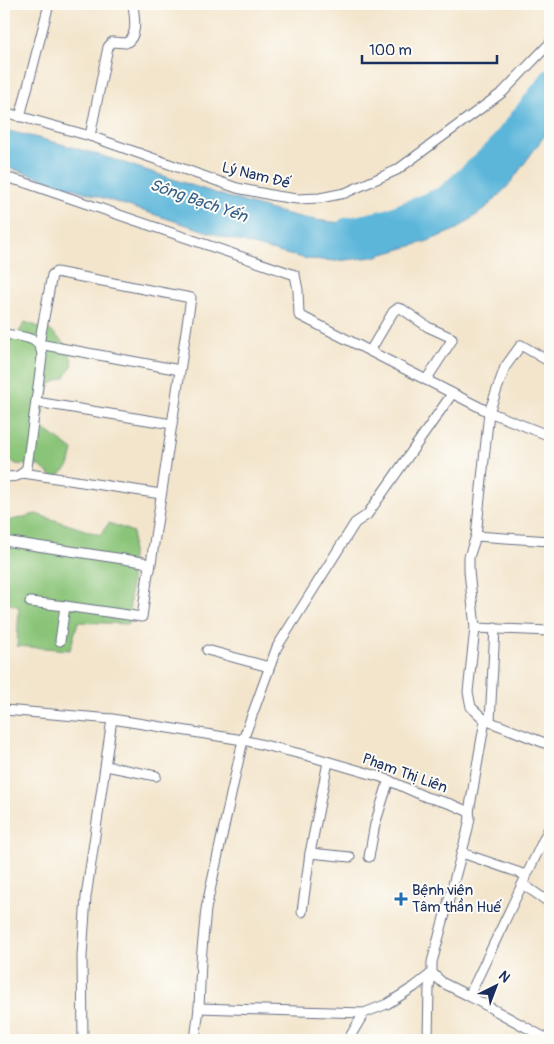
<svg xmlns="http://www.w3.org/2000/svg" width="554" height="1044" viewBox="0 0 554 1044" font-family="Pangolin,sans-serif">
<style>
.green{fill:#8ac478;stroke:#527a6b}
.water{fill:#5cb6da;stroke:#3c729c}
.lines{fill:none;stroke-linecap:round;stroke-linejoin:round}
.river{stroke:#5cb6da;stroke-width:16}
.minor-casing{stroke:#676f84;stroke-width:11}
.minor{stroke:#fff;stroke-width:9}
.poi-dot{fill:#1f6fb2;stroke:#fdfcf7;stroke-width:2}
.labels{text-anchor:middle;stroke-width:4;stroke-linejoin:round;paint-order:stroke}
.street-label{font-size:15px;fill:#1b2f5e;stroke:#fdfcf7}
.poi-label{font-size:15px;fill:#1b2f5e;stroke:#fdfcf7;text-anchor:start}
.water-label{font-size:16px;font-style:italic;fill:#325e89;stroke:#fdfcf7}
</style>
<rect width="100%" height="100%" fill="#fdfcf7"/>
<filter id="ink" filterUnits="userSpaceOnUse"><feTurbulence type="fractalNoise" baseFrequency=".02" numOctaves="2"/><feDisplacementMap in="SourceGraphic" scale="10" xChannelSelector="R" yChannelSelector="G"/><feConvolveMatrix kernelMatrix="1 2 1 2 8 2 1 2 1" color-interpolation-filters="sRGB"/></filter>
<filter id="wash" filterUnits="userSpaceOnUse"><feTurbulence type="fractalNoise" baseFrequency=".0096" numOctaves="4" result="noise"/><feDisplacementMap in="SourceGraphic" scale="20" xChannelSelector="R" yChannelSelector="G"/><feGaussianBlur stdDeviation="1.12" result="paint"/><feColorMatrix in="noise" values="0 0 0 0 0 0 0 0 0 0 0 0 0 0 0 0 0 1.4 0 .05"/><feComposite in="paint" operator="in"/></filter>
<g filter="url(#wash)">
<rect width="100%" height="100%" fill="#f3e5cc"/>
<g class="green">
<path d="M25,322L51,331L67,346L73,364L65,377L49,385L40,426L73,450L69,466L55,479L40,466L16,464L4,456V335L15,339Z"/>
<path d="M36,514L100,535L109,523L133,532L129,624L78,622L70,650L17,646L19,607L4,602V522Z"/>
</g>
<path class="water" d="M550,77V128L508,186L486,208L457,229L428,241L373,257L336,261L308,259L285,254L224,237L4,166V130C44,139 85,150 124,163C171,178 218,195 265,208C293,216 321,223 351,223C372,224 394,219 413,211C473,186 511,124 550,77Z"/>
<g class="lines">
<path class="river" d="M345,226L387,217L444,194L494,148L550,76"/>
</g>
</g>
<g filter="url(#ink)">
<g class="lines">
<g class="minor-casing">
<g id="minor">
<path d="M4,112L90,136L237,188L276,196L297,199L320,198L345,193L397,170L503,92L550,43"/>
<path d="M20,117L49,4"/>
<path d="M90,136L108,47L112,42L126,43C139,36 134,16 133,4"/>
<path d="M4,177L23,182L295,275L298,290L299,315L489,412L550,436"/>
<path d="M4,334C20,337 42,335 42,357L27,467C22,477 14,478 4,476"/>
<path d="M370,351L393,312L398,308L402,309L428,327L452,338V340L426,380"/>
<path d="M550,362L521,345L505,367L489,412L476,536L469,557V571L475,628L468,692L471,707L485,720L550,745"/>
<path d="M36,402L172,424"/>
<path d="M23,473L161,494"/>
<path d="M476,536L550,541"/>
<path d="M4,541L143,562L149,566L142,617L65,606L60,641"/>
<path d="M150,570L191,298L56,272L52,275L39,344L180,370"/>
<path d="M30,602L65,606"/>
<path d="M475,628L550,631"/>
<path d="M207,650L269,667"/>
<path d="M4,710L112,719L243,740L309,756L381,777L426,797L451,804L469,812L470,818L467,833L432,962V973L429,988L428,1040"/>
<path d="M490,721L495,628"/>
<path d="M328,762L310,853L350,857"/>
<path d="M106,766L156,776"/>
<path d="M469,812L485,720"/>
<path d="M462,853L526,875"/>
<path d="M369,857L375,824L389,780"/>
<path d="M524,885L550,903"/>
<path d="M302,912L310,853"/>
<path d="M432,973L443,983L469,996L549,1040"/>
<path d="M469,996L550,826"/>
<path d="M199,1008L364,1013"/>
<path d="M83,1040L82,956L86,897L112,719"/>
<path d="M195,1040L199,1008L201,960L206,909L243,740L277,647L355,523L367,515L452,394"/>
<path d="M348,1040L364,1013L387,1004L414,987L432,973"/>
</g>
</g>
<use href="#minor" class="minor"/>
</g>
</g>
<path class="poi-dot" d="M398.5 891.5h5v5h5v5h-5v5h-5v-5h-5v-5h5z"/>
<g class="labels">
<g class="street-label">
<text transform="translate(256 175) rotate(14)" y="5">Lý Nam Đế</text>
<text transform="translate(405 773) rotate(20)" y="5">Phạm Thị Liên</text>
</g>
<g class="poi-label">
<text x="412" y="895">Bệnh viện<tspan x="412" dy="17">Tâm thần Huế</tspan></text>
</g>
<g class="water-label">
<text transform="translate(199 200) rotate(19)" y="6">Sông Bạch Yến</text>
</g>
</g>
<rect width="554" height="1044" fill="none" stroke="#fdfcf7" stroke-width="20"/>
<g transform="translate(496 986) rotate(42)" stroke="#fdfcf7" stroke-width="4" paint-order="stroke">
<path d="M0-4L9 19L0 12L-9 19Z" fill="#1b2f5e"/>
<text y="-8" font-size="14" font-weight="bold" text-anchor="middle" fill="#1b2f5e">N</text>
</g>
<path d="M362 55v8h135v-8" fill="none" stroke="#1b2f5e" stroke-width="2.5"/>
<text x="369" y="55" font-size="15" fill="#1b2f5e" stroke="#fdfcf7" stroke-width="4" paint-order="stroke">100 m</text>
</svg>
